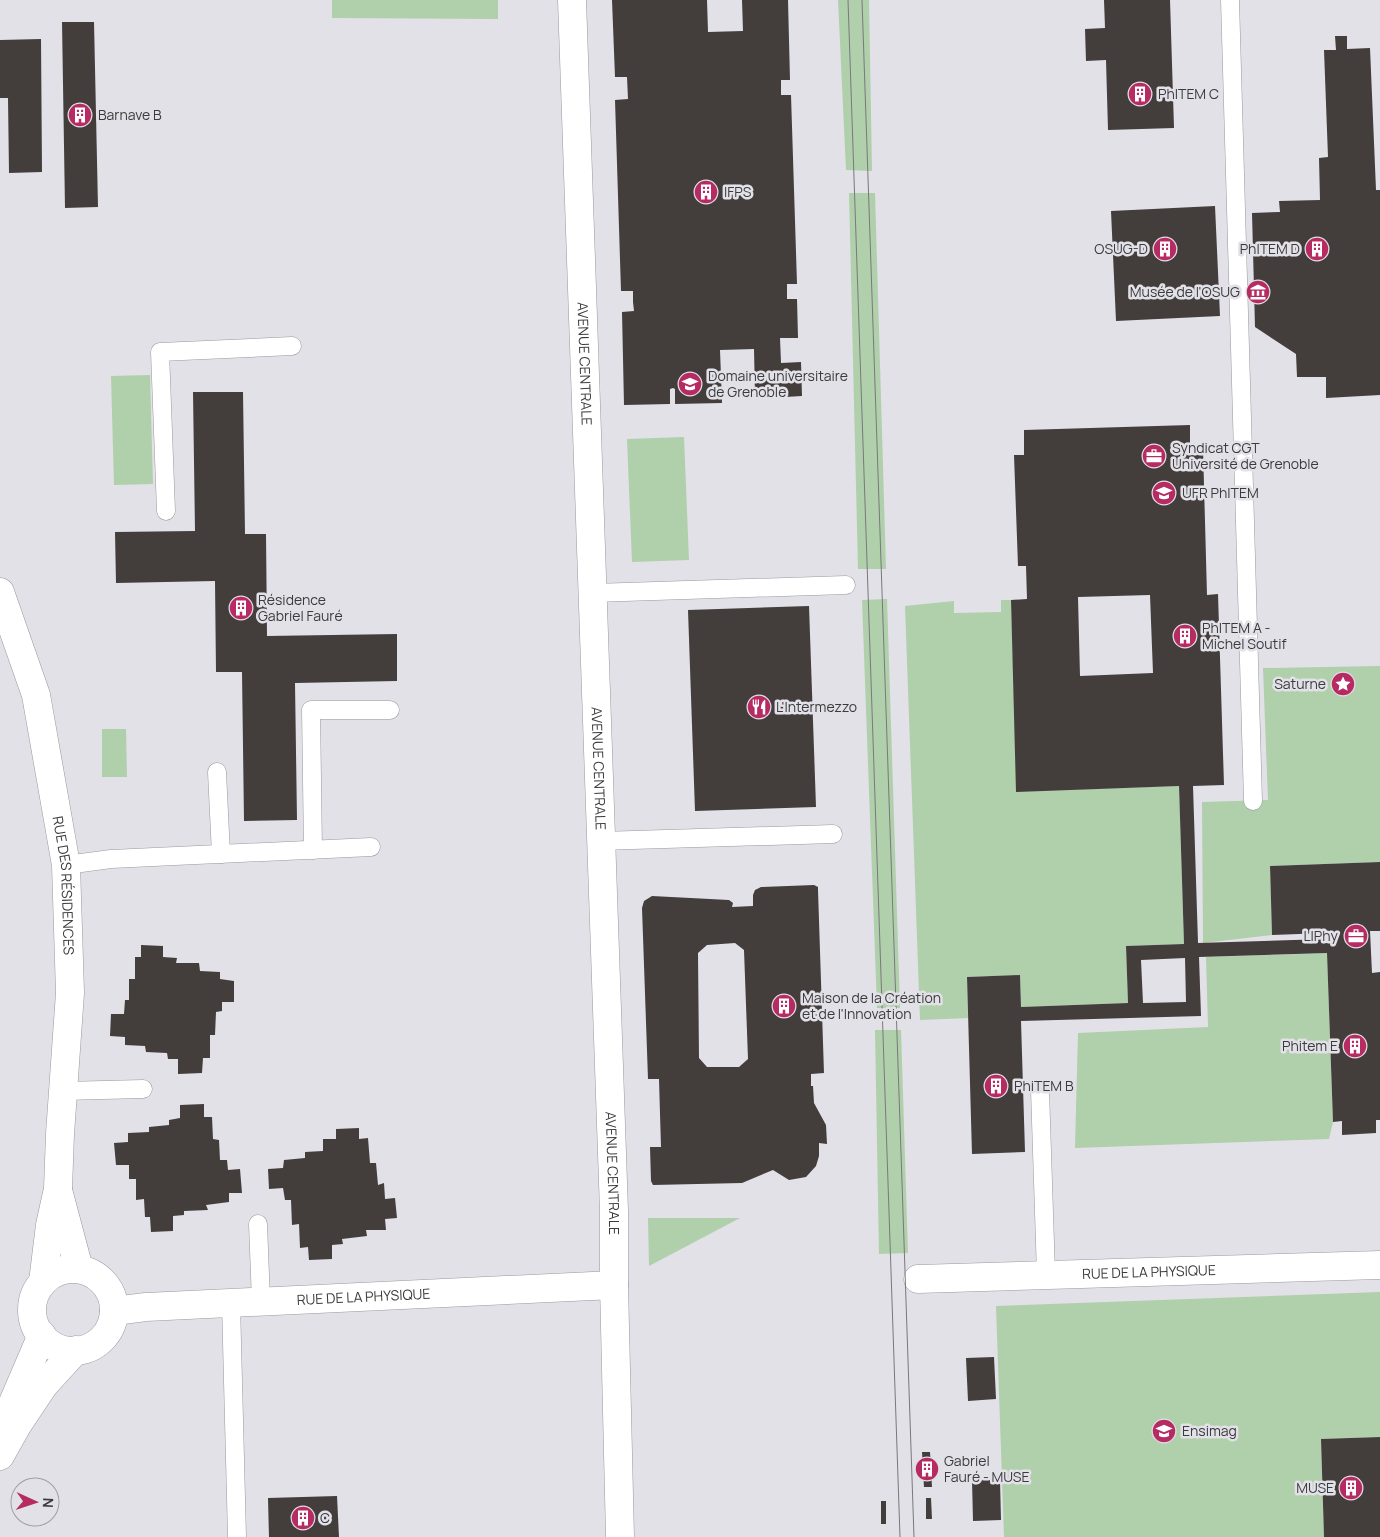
<svg xmlns="http://www.w3.org/2000/svg" width="1380" height="1537" viewBox="0 0 1380 1537" font-family="Manrope,sans-serif">
<style>
.green{fill:#b0cfab}
.building{fill:#433d3c;fill-rule:evenodd}
.lines{fill:none;stroke-linecap:round;stroke-linejoin:round}
.service-casing{stroke:#99989d;stroke-width:19}
.minor-casing{stroke:#99989d;stroke-width:29}
.tertiary-casing{stroke:#99989d;stroke-width:29}
.service{stroke:#fff;stroke-width:18}
.minor{stroke:#fff;stroke-width:28}
.tertiary{stroke:#fff;stroke-width:28}
.tram{stroke:#79787c;stroke-width:1}
.labels{text-anchor:middle;stroke-width:5;stroke-linejoin:round;paint-order:stroke}
.poi-label{font-size:14px;fill:#3b3b3d;stroke:#e2e1e7;text-anchor:start}
.street-label{font-size:14px;fill:#3b3b3d;stroke:#e2e1e7}
</style>
<rect width="100%" height="100%" fill="#e2e1e7"/>
<g class="green">
<path d="M332,0H498V19L332,18Z"/>
<path d="M838,0H869L872,171L846,170Z"/>
<path d="M849,193H875L886,569H858Z"/>
<path d="M150,375L153,484L114,485L111,376Z"/>
<path d="M684,437L689,560L632,562L627,439Z"/>
<path d="M887,599L900,1008H877L862,600Z"/>
<path d="M1001,600H1011L1017,791L1179,786L1184,944L1126,946L1128,1003L1021,1007L1020,975L967,977L968,1018L920,1020L905,606L954,601V613L1001,612Z"/>
<path d="M1380,666V862L1270,866L1272,935L1203,943L1202,802L1268,800L1263,668Z"/>
<path d="M102,729H126L127,777H102Z"/>
<path d="M1327,953L1333,1122L1329,1139L1075,1148L1078,1033L1208,1027L1206,957Z"/>
<path d="M875,1030H901L908,1253L879,1254Z"/>
<path d="M648,1218H740L649,1266Z"/>
<path d="M1380,1292V1437L1321,1439L1324,1537H1004L996,1306Z"/>
</g>
<g class="building">
<path d="M612,0H707L708,32L743,31L742,0H788L790,80H781V95H791L797,284H787V299H797L798,338H780L781,363L801,362L802,396L785,397V387L772,388V397H755L754,349L720,350L722,403L675,404V389L673,388L670,389V404L624,405L622,312L634,311L633,302V291H621L615,100L628,99L627,77H615Z"/>
<path d="M1104,0H1170L1174,128L1108,130L1106,60L1086,61L1085,29L1105,28Z"/>
<path d="M62,22H94L98,207L65,208Z"/>
<path d="M1335,36H1347V49L1370,48L1376,190H1380V395L1326,398V377H1297L1296,354L1255,327L1252,213L1280,212L1279,201L1320,200L1319,158L1328,157L1324,50H1336Z"/>
<path d="M41,39L42,172L9,173L8,98H0V40Z"/>
<path d="M1215,206L1220,316L1116,321L1111,211Z"/>
<path d="M193,392H243L245,534H266L267,636L397,634V681L295,683L297,820L244,821L242,672H216L215,581L116,583L115,532L195,531Z"/>
<path d="M1190,425V448H1203L1207,595L1218,594L1224,785L1193,786L1198,943L1326,939V933L1272,935L1270,866L1380,862V931H1370L1372,973L1380,972V1120H1376V1133L1342,1135V1121L1333,1122L1327,953L1199,957L1201,1016L1021,1021L1025,1152L972,1154L967,977L1020,975L1021,1007L1128,1003L1126,946L1184,944L1179,786L1016,792L1011,600L1027,599L1026,566H1018L1014,455H1024V430ZM1150,595L1153,673L1080,676L1078,597ZM1185,958L1186,1002L1143,1003L1141,960Z"/>
<path d="M809,606L816,807L695,811L688,610Z"/>
<path d="M814,885L818,887V890L824,1073L811,1074V1086H813L814,1103L826,1125L827,1144L819,1143V1156L816,1166L806,1177L789,1180L773,1170L742,1183L653,1185L651,1181L650,1147H661L660,1114L659,1079H648L642,908L644,901L652,896L729,900L733,903L732,907L753,906V895L755,890L761,887ZM735,943L744,950L748,1059L739,1067H707L699,1058L698,953L707,945Z"/>
<path d="M141,945L163,946V957L177,958L176,963H199L200,971L220,972V979L234,981V1002H222V1011L216,1012L215,1035H210V1058H203L202,1073L178,1074V1059H168L167,1053L146,1052L145,1046L125,1045V1037L110,1036L111,1014H124L125,1000H129V979H135V957H141Z"/>
<path d="M204,1104V1117H212L213,1139L219,1140L220,1160H227L228,1170L240,1169L242,1193H229V1202L206,1205L208,1210L184,1211V1215L173,1216V1231L151,1232L150,1217H145L144,1199L136,1200V1179H129V1165H116L114,1143L128,1142V1133L149,1132V1127L169,1125V1120L180,1118V1105Z"/>
<path d="M359,1128V1139L368,1138L370,1163H376L378,1185L384,1183L385,1199L395,1198L397,1218L385,1219L386,1230H366L367,1236L342,1239L343,1244L332,1245V1259L309,1260L308,1247L300,1248L299,1224L292,1225L291,1200H285L283,1188L269,1189L268,1169L283,1168L284,1160L305,1158V1152L323,1151V1139H336V1129Z"/>
<path d="M994,1357L996,1399L968,1401L966,1358Z"/>
<path d="M1380,1437V1537H1324L1321,1439Z"/>
<path d="M922,1452H930L932,1487H924Z"/>
<path d="M972,1480H1000L1001,1520L973,1521Z"/>
<path d="M337,1496L339,1537H269L268,1498Z"/>
<path d="M926,1498H931L932,1519H926Z"/>
<rect x="881" y="1501" width="5" height="23"/>
</g>
<g class="lines">
<g class="service-casing">
<g id="service">
<path d="M1230,0L1253,801"/>
<path d="M166,511L160,352L292,346"/>
<path d="M593,593L846,585"/>
<path d="M217,772L221,854"/>
<path d="M600,841L833,834"/>
<path d="M313,850L311,710H390"/>
<path d="M66,865L111,859L371,847"/>
<path d="M1040,1090L1046,1274"/>
<path d="M63,1091L143,1089"/>
<path d="M258,1224L261,1301"/>
<path d="M231,1303L237,1537"/>
</g>
</g>
<g class="minor-casing">
<g id="minor">
<path id="s1" d="M572,0L614,1211V1285L620,1537"/>
<path id="s2" d="M918,1279L1380,1265"/>
<path id="s3" d="M114,1311L146,1307L614,1285"/>
</g>
</g>
<g class="tertiary-casing">
<g id="tertiary">
<path id="s4" d="M0,592L36,695L66,865L70,993L60,1134L58,1189L50,1225L43,1282"/>
<path d="M58,1190L79,1269"/>
<circle cx="73" cy="1310" r="41"/>
<path d="M5,1421L42,1335"/>
<path d="M0,1456L18,1424L44,1385L76,1350"/>
</g>
</g>
<use href="#service" class="service"/>
<use href="#minor" class="minor"/>
<use href="#tertiary" class="tertiary"/>
<g class="tram">
<path d="M848,0L900,1537"/>
<path d="M862,0L914,1537"/>
</g>
</g>
<defs>
<g id="building-disc" transform="scale(1.25)"><circle r="9.5" fill="#b72b63" stroke="#e2e1e7"/><path d="M-4-6H4V6H1V3H-1V6H-4ZM-2.5-4.3h1.7v1.8h-1.7ZM.8-4.3h1.7v1.8H.8ZM-2.5-1h1.7V.8h-1.7ZM.8-1h1.7V.8H.8Z" fill="#fff"/></g>
<g id="museum-disc" transform="scale(1.25)"><circle r="9.5" fill="#b72b63" stroke="#e2e1e7"/><path d="M0-6L6-3V-2H-6V-3ZM-5-1h2V3h-2ZM-1-1h2V3h-2ZM3-1h2V3H3ZM-6 4H6V6H-6Z" fill="#fff"/></g>
<g id="university-disc" transform="scale(1.25)"><circle r="9.5" fill="#b72b63" stroke="#e2e1e7"/><path d="M0-5L7-2L0 1L-7-2ZM-4 1L0 2.5L4 1V4Q0 6-4 4Z" fill="#fff"/></g>
<g id="office-disc" transform="scale(1.25)"><circle r="9.5" fill="#b72b63" stroke="#e2e1e7"/><path d="M-6-3h4V-5.5h4V-3h4V5H-6ZM-1-4.5V-3h2v-1.5ZM-6 0V1H6V0Z" fill="#fff"/></g>
<g id="sight-disc" transform="scale(1.25)"><circle r="9.5" fill="#b72b63" stroke="#e2e1e7"/><path d="M0-6L1.8-2.2L6-1.7L2.9 1.2L3.7 5.4L0 3.3L-3.7 5.4L-2.9 1.2L-6-1.7L-1.8-2.2Z" fill="#fff"/></g>
<g id="restaurant-disc" transform="scale(1.25)"><circle r="9.5" fill="#b72b63" stroke="#e2e1e7"/><path d="M-5-6h1v4h1v-4h1v4h1v-4h1v5L-1.5 .5V6h-2V.5L-5-1ZM5-6V6H3V1.5H1.5Q1.5-4 5-6Z" fill="#fff"/></g>
</defs>
<g fill-rule="evenodd">
<use href="#building-disc" x="1140" y="94"/>
<use href="#building-disc" x="80" y="115"/>
<use href="#building-disc" x="706" y="192"/>
<use href="#building-disc" x="1165" y="249"/>
<use href="#building-disc" x="1317" y="249"/>
<use href="#museum-disc" x="1258" y="292"/>
<use href="#university-disc" x="690" y="384"/>
<use href="#office-disc" x="1154" y="456"/>
<use href="#university-disc" x="1164" y="493"/>
<use href="#building-disc" x="241" y="608"/>
<use href="#building-disc" x="1185" y="636"/>
<use href="#sight-disc" x="1343" y="684"/>
<use href="#restaurant-disc" x="759" y="707"/>
<use href="#office-disc" x="1356" y="936"/>
<use href="#building-disc" x="784" y="1006"/>
<use href="#building-disc" x="1355" y="1046"/>
<use href="#building-disc" x="996" y="1086"/>
<use href="#university-disc" x="1164" y="1431"/>
<use href="#building-disc" x="927" y="1469"/>
<use href="#building-disc" x="1351" y="1488"/>
<use href="#building-disc" x="303" y="1518"/>
</g>
<g class="labels">
<g class="poi-label">
<text x="1158" y="99">PhITEM C</text>
<text x="98" y="120">Barnave B</text>
<text x="724" y="197">IFPS</text>
<text x="1148" y="254" text-anchor="end">OSUG-D</text>
<text x="1300" y="254" text-anchor="end">PhITEM D</text>
<text x="1240" y="297" text-anchor="end">Musée de l'OSUG</text>
<text x="708" y="381">Domaine universitaire<tspan x="708" dy="16">de Grenoble</tspan></text>
<text x="1172" y="453">Syndicat CGT<tspan x="1172" dy="16">Université de Grenoble</tspan></text>
<text x="1182" y="498">UFR PhITEM</text>
<text x="258" y="605">Résidence<tspan x="258" dy="16">Gabriel Fauré</tspan></text>
<text x="1202" y="633">PhITEM A -<tspan x="1202" dy="16">Michel Soutif</tspan></text>
<text x="1326" y="689" text-anchor="end">Saturne</text>
<text x="776" y="712">L'Intermezzo</text>
<text x="1338" y="941" text-anchor="end">LIPhy</text>
<text x="802" y="1003">Maison de la Création<tspan x="802" dy="16">et de l'Innovation</tspan></text>
<text x="1338" y="1051" text-anchor="end">Phitem E</text>
<text x="1014" y="1091">PhiTEM B</text>
<text x="1182" y="1436">Ensimag</text>
<text x="944" y="1466">Gabriel<tspan x="944" dy="16">Fauré - MUSE</tspan></text>
<text x="1334" y="1493" text-anchor="end">MUSE</text>
<text x="320" y="1523">C</text>
</g>
<g class="street-label">
<text dy="5" stroke="none"><textPath href="#s1" startOffset="364">AVENUE CENTRALE</textPath></text>
<text dy="5" stroke="none"><textPath href="#s1" startOffset="769">AVENUE CENTRALE</textPath></text>
<text dy="5" stroke="none"><textPath href="#s4" startOffset="302">RUE DES RÉSIDENCES</textPath></text>
<text dy="5" stroke="none"><textPath href="#s1" startOffset="1174">AVENUE CENTRALE</textPath></text>
<text dy="5" stroke="none"><textPath href="#s2" startOffset="231">RUE DE LA PHYSIQUE</textPath></text>
<text dy="5" stroke="none"><textPath href="#s3" startOffset="250">RUE DE LA PHYSIQUE</textPath></text>
</g>
</g>
<g transform="translate(35 1502) rotate(93)"><circle r="24" fill="#e2e1e7" stroke="#9f9fa3"/>
<path d="M0-4L9 19L0 12L-9 19Z" fill="#b72b63"/>
<text y="-8" font-size="14" font-weight="bold" text-anchor="middle" fill="#3b3b3d">N</text>
</g>
</svg>
